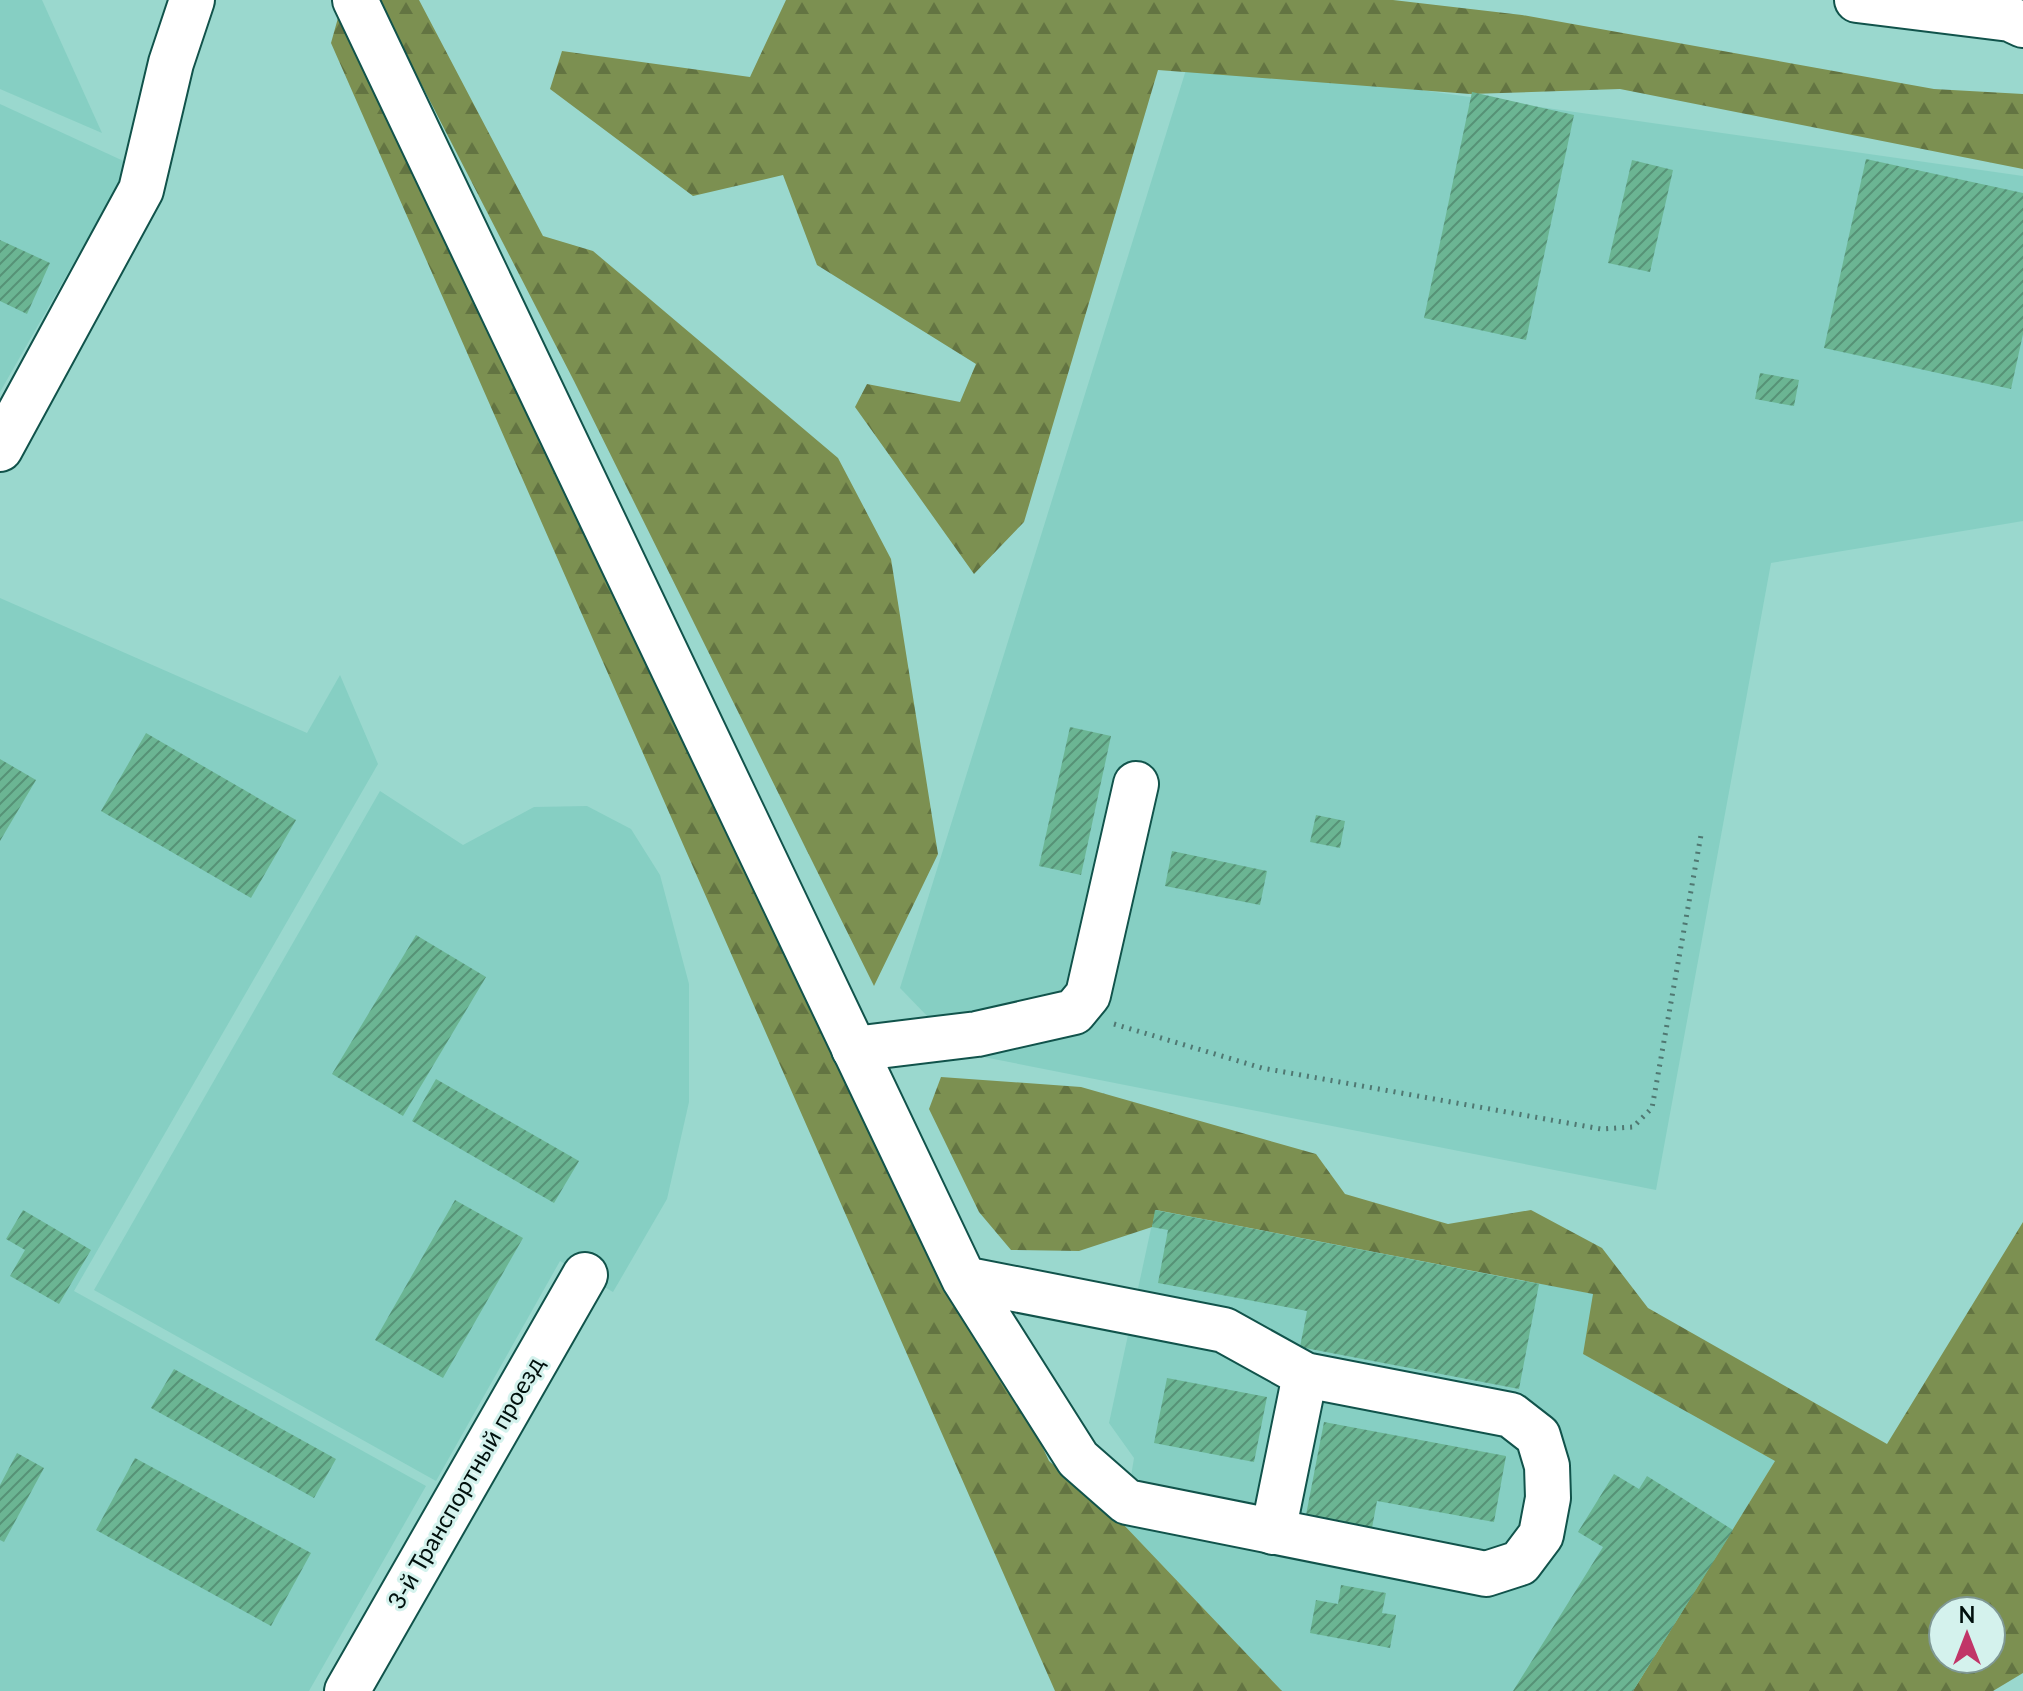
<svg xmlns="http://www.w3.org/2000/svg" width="2023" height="1691" viewBox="0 0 2023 1691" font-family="Lato,sans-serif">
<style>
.built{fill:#86cfc3}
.forest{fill:url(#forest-firs);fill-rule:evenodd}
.building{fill:url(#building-hatch)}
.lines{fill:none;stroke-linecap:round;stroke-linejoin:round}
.minor-casing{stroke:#11534b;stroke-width:48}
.path{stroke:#507872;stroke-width:5;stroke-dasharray:2 6;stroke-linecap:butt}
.minor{stroke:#fff;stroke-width:44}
.labels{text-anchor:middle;stroke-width:6;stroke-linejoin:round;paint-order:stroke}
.street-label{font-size:24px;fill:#00100d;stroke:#d4f2ed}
</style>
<defs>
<pattern id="forest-firs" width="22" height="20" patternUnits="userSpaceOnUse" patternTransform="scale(2)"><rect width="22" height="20" fill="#7c9051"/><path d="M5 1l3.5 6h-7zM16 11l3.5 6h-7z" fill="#637442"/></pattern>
<pattern id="building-hatch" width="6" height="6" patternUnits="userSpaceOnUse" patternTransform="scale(2)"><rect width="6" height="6" fill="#6bb593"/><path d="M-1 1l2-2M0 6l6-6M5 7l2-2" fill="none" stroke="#569276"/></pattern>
</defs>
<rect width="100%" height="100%" fill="#9ad8ce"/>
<g class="built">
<path d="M0,0H42L102,133L0,89Z"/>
<path d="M1190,57L2023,176V521L1771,563L1656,1190L963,1053L900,988Z"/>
<path d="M0,104L130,164L0,392Z"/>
<path d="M0,598L307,733L340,675L378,764L74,1291L426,1486L309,1691H0Z"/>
<path d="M380,791L463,845L534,807L587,806L631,829L660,875L689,984V1102L667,1199L613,1292L560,1261L436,1481L94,1290Z"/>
<path d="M1155,1210L1594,1294L1583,1354L1775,1461L1633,1691H1282L1123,1524L1134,1458L1109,1423Z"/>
</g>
<g class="forest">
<path d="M343,0H367L1049,1461L1123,1524L1282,1691H1055L331,43Z"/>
<path d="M378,0H419L543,236L593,251L838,458L891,559L938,854L874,986L574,381Z"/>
<path d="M786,0H1393L1522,15L1934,89L2023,94V169L1620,89L1470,94L1158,70L1024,522L974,574L855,407L867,384L960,402L976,364L817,265L783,175L693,196L550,89L562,51L750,77Z"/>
<path d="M941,1077L1081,1087L1316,1154L1345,1194L1448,1224L1531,1210L1602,1248L1648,1308L1887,1444L2023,1222V1673L1993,1691H1633L1775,1461L1583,1354L1593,1294L1156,1210L1152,1227L1079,1251L1011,1250L979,1212L929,1109ZM1943,1611H1991V1659H1943Z"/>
</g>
<g class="building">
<path d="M1472,92L1574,115L1526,340L1424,318Z"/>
<path d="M1866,159L2023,193V334L2011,389L1824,348Z"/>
<path d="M1632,160L1673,170L1650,272L1608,263Z"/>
<path d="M0,240L50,263L27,314L0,301Z"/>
<path d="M1760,373L1799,380L1794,406L1755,399Z"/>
<path d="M1070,727L1111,736L1081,875L1039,866Z"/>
<path d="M146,733L296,820L251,898L101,811Z"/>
<path d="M0,759L36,780L0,841Z"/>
<path d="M1316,815L1345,821L1340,848L1310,842Z"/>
<path d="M1172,851L1267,871L1260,905L1165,886Z"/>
<path d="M416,935L486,977L403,1116L332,1074Z"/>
<path d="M436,1079L579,1161L554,1203L412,1121Z"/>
<path d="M455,1200L523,1238L443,1378L375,1340Z"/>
<path d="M23,1210L91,1250L59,1304L10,1276L25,1250L6,1239Z"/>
<path d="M1155,1210L1539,1284L1519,1389L1300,1347L1307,1311L1158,1283L1168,1230L1152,1227Z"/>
<path d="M174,1369L336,1459L314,1498L151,1408Z"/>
<path d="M1167,1378L1267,1397L1254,1462L1154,1443Z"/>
<path d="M1324,1422L1506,1456L1494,1522L1377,1501L1372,1528L1306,1515Z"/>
<path d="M17,1453L44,1468L4,1542L0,1540V1485Z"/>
<path d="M135,1458L311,1553L271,1626L96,1530Z"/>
<path d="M1614,1474L1639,1489L1647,1476L1733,1530L1633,1691H1513L1603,1547L1578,1532Z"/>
<path d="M1341,1585L1386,1593L1382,1613L1396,1615L1390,1648L1310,1633L1316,1600L1338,1604Z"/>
</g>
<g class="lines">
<g class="minor-casing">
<g id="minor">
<path d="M355,0L964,1279L1078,1459L1127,1502L1486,1574L1520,1563L1541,1535L1548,1498L1547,1466L1538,1436L1511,1415L1305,1375L1224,1330L964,1279"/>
<path d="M1857,0L2010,19L2023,25"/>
<path d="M0,449L141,190L171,63L192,0"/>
<path d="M854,1049L977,1034L1074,1012L1088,995L1136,784"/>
<path d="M1273,1532L1305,1375"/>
<path d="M347,1691L585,1275"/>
</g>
</g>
<path class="path" d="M1114,1024L1262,1068L1601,1129L1633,1127L1652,1108L1701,835"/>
<use href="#minor" class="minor"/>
</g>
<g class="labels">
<g class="street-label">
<text transform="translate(466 1483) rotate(-60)" y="8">3-й Транспортный проезд</text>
</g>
</g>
<g transform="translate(1967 1635)"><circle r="38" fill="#d4f2ed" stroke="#7f9893" stroke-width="2"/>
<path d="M0-6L14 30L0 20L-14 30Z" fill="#c13568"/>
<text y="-12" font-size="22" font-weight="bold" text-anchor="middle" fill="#00100d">N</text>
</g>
</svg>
